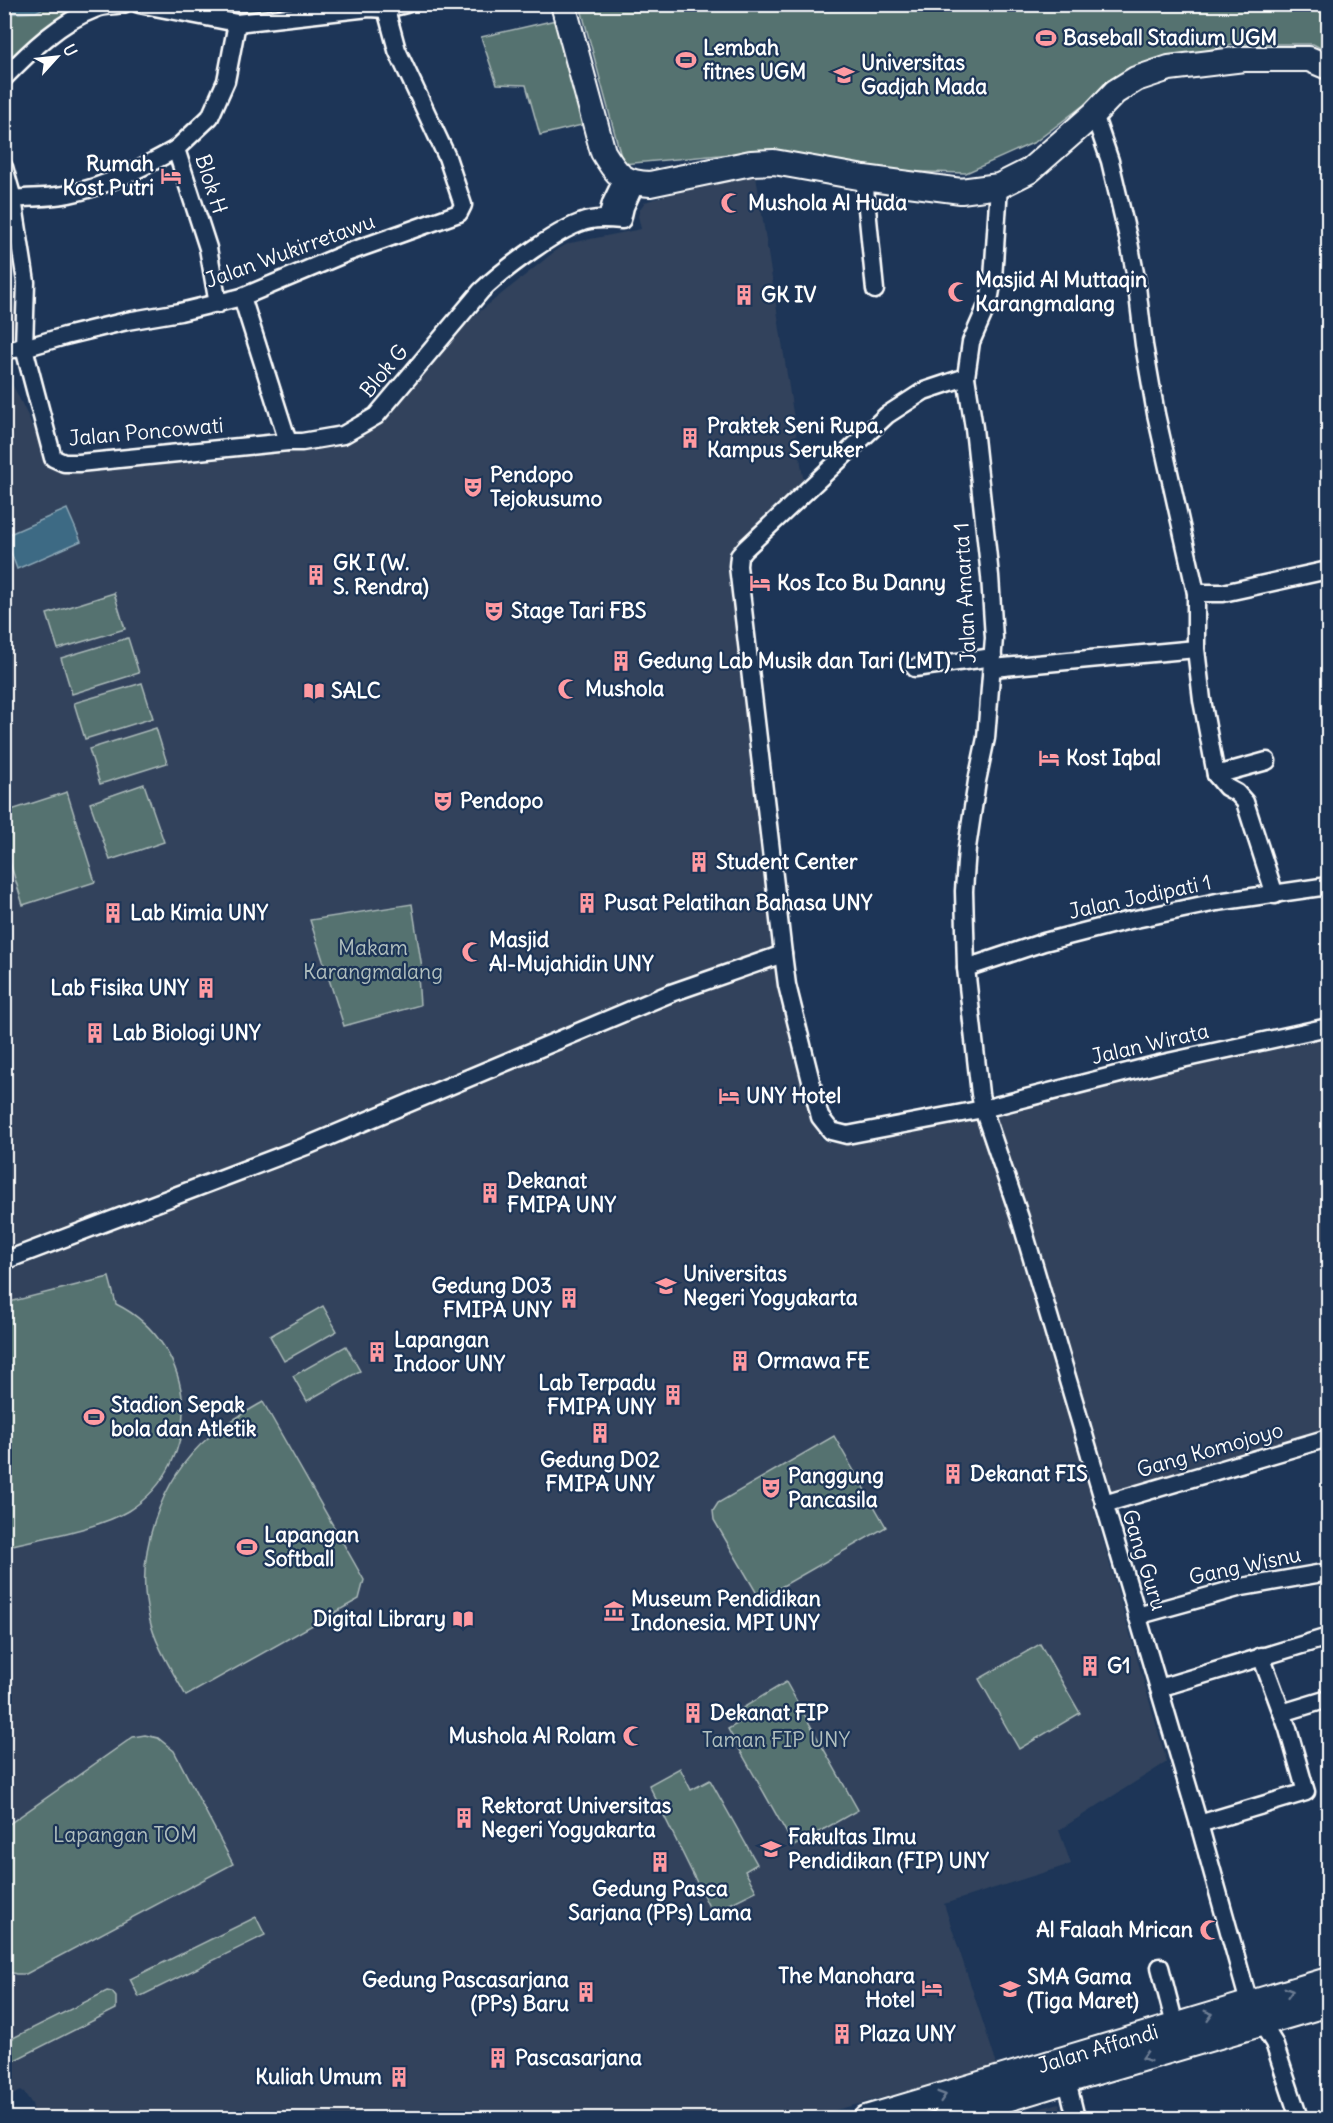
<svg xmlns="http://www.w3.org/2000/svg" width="1333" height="2123" viewBox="0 0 1333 2123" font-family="Delius,sans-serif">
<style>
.built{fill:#30425c}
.green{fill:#557270;stroke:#aab8b8;stroke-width:1.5}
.water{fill:#3e6a84;stroke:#8ba6b5;stroke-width:1.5}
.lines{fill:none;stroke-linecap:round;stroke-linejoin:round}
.street-casing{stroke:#fff;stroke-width:21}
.secondary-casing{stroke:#fff;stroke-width:28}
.street{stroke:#1d3557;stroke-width:16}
.secondary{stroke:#1d3557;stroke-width:24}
.oneway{stroke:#6c7c92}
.labels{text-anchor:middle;stroke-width:4.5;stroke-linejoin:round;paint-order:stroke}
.poi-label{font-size:21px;font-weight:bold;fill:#fff;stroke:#1d3557;text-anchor:start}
.street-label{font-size:21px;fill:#fff;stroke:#1d3557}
.park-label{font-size:21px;fill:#b2c0bf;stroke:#1d3557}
</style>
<rect width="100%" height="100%" fill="#1d3557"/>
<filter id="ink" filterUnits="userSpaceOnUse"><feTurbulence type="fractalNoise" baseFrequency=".0167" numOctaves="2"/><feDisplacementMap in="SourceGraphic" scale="12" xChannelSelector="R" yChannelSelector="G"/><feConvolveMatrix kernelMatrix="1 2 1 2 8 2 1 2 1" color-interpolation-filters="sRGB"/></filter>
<g filter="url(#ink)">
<g class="built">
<path d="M756,176L804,483L778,511L733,549L729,558L752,725L769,914L781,987L815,1127L822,1139L831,1143L857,1144L968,1119L1165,1069L1328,1034V1428L1262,1451L1092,1502L1167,1762L1059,1830L1071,1864L944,1904L998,2068L805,2118H35L32,2104L25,2094L21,2091L5,2099L4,367L52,465L58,470H92L212,459L365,433L376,428L449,336L559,248L570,243L641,229L638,216L640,209L645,202L701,183Z"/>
<path d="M4,248L11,277L19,342L4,344Z"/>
<path d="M1059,2103L1064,2118H1006Z"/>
</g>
<g class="green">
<path d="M5,5H110L5,67Z"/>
<path d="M151,5H373L254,21Z"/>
<path d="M580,5H1328V52L1313,44H1232L1140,67L1110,85L1035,142L966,173L886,171L763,151L623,164Z"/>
<path d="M556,20L586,124L540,135L526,85L497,84L481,37Z"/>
<path d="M114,593L125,629L58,649L47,614Z"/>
<path d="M128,638L139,673L72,694L61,658Z"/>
<path d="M142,683L153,718L85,739L74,703Z"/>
<path d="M156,728L167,763L100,784L89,749Z"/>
<path d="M144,784L164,842L110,860L90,803Z"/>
<path d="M67,792L95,882L23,905L5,846V812Z"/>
<path d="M412,904L423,975L418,976L420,1005L344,1026L310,920Z"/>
<path d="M109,1277L116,1304C199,1345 207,1462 128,1511C98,1529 40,1538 5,1547V1303Z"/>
<path d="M323,1306L337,1331L284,1361L270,1336Z"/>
<path d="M346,1346L360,1371L307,1401L293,1376Z"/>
<path d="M263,1402L364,1580L359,1599L186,1696C173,1672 155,1645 149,1617C134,1555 160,1479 209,1437C226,1423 244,1413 263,1402Z"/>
<path d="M834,1436L886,1527L760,1599L714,1520L713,1511L718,1503Z"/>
<path d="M1040,1644L1080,1713L1019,1749L979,1679Z"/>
<path d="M786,1682L858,1810L794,1846L728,1729L742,1721L736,1712Z"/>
<path d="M145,1735L158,1738L174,1751L233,1864L26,1974H16L5,1971V1827L133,1737Z"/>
<path d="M680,1768L691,1790L710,1780L757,1864L745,1871L756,1891L712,1913L649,1785Z"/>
<path d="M256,1917L265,1935L139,1997L130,1979Z"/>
<path d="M107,1991L112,1992L116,1997V2009L5,2065V2042Z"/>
</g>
<g class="water">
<path d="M10,4H50V5L36,12L5,14V7Z"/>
<path d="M67,509L81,541L17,569L5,536Z"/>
</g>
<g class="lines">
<g class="street-casing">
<g id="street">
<path d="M139,4L237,23L369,8L386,9L406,4"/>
<path d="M4,78C30,51 60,22 95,9C103,5 114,6 123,4"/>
<path d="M1094,114L1110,161L1129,242L1136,278L1144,345L1156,414L1196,593V649L1202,700L1216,775L1226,787L1237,793L1245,802L1275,895"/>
<path d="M4,167L13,199L26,282L24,348L53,458L64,463H79L288,442"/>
<path d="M864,178L875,290"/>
<path d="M999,186L993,279L989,301L971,342L966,377L974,428L990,576L994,638L986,738L977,781L967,848L964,891L966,968L980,1094L983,1109L1020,1218L1199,1824L1249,2003L1274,2043L1299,2118"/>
<path d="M13,199C31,197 51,198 69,194C107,186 142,168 176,149"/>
<path d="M607,219L611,203L623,178"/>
<path d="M242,297L288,442H302L343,435L376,416L481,291C503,270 562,225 590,220C600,218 612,219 622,220L625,207L636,183"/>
<path d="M218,304L208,248L176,149L210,117L226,81L237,23"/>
<path d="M4,350L24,348L65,336L127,321L180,312L242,297L349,252L459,213L463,205L447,157L397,50L386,9"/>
<path d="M966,377L924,391L887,415L745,549L739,556L738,566L783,954L787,985L820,1117L831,1131L847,1135L983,1109L1159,1064L1328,1027"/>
<path d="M1196,593H1223L1328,570"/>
<path d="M915,668L993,657"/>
<path d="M993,668L1196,649"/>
<path d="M1216,775L1267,761"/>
<path d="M966,968L1044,942L1126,921L1217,902L1328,886"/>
<path d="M4,1261L309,1145L671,993L783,954"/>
<path d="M1104,1504L1328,1438"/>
<path d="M1137,1616L1242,1587L1328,1572"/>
<path d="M1159,1688L1328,1637"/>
<path d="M1282,1713L1328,1699"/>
<path d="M1199,1824L1306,1792L1288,1729L1261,1656"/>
<path d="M1160,1967L1175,2025"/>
<path d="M1065,2073L1076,2118"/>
</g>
</g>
<g class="secondary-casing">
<g id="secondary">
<path d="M563,4L603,152C617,175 623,183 650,184L751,163L774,162L864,178L961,191L999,186L1029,171L1094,114L1115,92L1136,79L1169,68L1244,59H1309L1328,67"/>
<path id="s1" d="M866,2118L1328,1980"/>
<path d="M945,2118L1066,2081L1328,2004"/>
</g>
</g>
<use href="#street" class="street"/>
<use href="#secondary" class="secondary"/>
</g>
<defs><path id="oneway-chevron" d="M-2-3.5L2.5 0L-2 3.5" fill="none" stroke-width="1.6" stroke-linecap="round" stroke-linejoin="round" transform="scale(1.5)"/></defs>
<g class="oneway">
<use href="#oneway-chevron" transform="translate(1289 1992) rotate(-16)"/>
<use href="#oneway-chevron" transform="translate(1209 2015) rotate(-16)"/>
<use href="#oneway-chevron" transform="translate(1146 2057) rotate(163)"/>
<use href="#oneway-chevron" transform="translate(942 2096) rotate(-17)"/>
</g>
</g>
<defs>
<g id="stadium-bare" transform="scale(1.62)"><path d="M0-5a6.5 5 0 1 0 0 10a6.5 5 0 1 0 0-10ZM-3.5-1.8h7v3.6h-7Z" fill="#ff9aa2" stroke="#1d3557" stroke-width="2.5" paint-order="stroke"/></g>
<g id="university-bare" transform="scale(1.62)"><path d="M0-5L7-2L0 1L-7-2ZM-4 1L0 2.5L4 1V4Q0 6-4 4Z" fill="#ff9aa2" stroke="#1d3557" stroke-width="2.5" paint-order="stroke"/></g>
<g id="hotel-bare" transform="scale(1.62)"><path d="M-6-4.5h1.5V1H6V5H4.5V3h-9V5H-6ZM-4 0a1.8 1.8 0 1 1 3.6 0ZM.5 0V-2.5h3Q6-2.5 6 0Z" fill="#ff9aa2" stroke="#1d3557" stroke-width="2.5" paint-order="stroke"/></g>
<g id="mosque-bare" transform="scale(1.62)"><path d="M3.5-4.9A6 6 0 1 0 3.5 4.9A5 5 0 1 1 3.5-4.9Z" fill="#ff9aa2" stroke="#1d3557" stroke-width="2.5" paint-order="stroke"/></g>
<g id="building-bare" transform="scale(1.62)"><path d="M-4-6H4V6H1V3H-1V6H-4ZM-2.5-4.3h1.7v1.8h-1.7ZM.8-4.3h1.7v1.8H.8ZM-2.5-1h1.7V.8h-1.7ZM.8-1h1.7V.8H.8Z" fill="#ff9aa2" stroke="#1d3557" stroke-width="2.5" paint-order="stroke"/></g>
<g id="theatre-bare" transform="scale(1.62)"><path d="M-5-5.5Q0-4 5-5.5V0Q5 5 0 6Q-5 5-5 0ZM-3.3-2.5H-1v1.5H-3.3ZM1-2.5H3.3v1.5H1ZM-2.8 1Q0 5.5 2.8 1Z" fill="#ff9aa2" stroke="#1d3557" stroke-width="2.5" paint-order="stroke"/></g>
<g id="library-bare" transform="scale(1.62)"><path d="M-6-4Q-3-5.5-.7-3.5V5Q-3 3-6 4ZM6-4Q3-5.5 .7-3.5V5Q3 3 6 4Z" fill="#ff9aa2" stroke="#1d3557" stroke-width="2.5" paint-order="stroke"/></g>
<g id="museum-bare" transform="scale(1.62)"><path d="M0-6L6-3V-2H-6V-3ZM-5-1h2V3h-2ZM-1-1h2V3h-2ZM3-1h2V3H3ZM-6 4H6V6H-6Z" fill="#ff9aa2" stroke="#1d3557" stroke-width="2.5" paint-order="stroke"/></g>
<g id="school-bare" transform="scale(1.62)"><path d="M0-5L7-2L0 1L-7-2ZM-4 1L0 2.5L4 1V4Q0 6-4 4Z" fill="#ff9aa2" stroke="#1d3557" stroke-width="2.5" paint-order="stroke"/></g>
</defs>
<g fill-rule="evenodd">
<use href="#stadium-bare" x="1046" y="38"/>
<use href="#stadium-bare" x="686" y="60"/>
<use href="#university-bare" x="844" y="75"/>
<use href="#hotel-bare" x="171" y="176"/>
<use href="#mosque-bare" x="731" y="203"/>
<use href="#mosque-bare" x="958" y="292"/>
<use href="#building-bare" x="744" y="295"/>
<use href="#building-bare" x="690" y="438"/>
<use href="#theatre-bare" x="473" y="487"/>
<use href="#building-bare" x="316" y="575"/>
<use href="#hotel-bare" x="760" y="583"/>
<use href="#theatre-bare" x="494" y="611"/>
<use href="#building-bare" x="621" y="661"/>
<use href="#mosque-bare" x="568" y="689"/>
<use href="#library-bare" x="314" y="691"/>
<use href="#hotel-bare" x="1049" y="758"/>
<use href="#theatre-bare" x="443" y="801"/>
<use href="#building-bare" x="699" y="862"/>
<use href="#building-bare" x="587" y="903"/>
<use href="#building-bare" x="113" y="913"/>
<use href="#mosque-bare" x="472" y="952"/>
<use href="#building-bare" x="206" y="988"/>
<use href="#building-bare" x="95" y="1033"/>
<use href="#hotel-bare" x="729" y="1096"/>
<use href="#building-bare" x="490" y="1193"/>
<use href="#university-bare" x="666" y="1286"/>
<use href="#building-bare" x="569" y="1298"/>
<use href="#building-bare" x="377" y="1352"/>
<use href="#building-bare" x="740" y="1361"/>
<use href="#building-bare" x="673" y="1395"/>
<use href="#stadium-bare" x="94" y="1417"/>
<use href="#building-bare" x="600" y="1433"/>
<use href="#building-bare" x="953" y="1474"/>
<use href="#theatre-bare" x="771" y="1488"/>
<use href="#stadium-bare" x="247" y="1547"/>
<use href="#museum-bare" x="614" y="1611"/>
<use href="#library-bare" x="463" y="1619"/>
<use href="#building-bare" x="1090" y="1666"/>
<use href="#building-bare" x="693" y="1713"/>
<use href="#mosque-bare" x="633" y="1736"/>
<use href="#building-bare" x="464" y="1818"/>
<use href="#university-bare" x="771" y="1849"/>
<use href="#building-bare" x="660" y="1862"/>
<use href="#mosque-bare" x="1210" y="1930"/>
<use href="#hotel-bare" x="932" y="1988"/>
<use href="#school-bare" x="1010" y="1989"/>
<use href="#building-bare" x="586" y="1992"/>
<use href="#building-bare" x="842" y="2034"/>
<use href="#building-bare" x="498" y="2058"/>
<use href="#building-bare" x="399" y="2077"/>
</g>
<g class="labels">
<g class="poi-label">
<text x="1063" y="45">Baseball Stadium UGM</text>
<text x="703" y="55">Lembah<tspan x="703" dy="24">fitnes UGM</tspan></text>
<text x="861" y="70">Universitas<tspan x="861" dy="24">Gadjah Mada</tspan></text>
<text x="154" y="171" text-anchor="end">Rumah<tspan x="154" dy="24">Kost Putri</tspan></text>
<text x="748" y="210">Mushola Al Huda</text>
<text x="975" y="287">Masjid Al Muttaqin<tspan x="975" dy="24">Karangmalang</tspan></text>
<text x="761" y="302">GK IV</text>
<text x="707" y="433">Praktek Seni Rupa.<tspan x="707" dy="24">Kampus Seruker</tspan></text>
<text x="490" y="482">Pendopo<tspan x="490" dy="24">Tejokusumo</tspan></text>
<text x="333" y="570">GK I (W.<tspan x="333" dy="24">S. Rendra)</tspan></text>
<text x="777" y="590">Kos Ico Bu Danny</text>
<text x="511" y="618">Stage Tari FBS</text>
<text x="638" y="668">Gedung Lab Musik dan Tari (LMT)</text>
<text x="585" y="696">Mushola</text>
<text x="331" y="698">SALC</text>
<text x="1066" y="765">Kost Iqbal</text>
<text x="460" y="808">Pendopo</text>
<text x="716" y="869">Student Center</text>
<text x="604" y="910">Pusat Pelatihan Bahasa UNY</text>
<text x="130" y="920">Lab Kimia UNY</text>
<text x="489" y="947">Masjid<tspan x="489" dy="24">Al-Mujahidin UNY</tspan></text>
<text x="189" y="995" text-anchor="end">Lab Fisika UNY</text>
<text x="112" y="1040">Lab Biologi UNY</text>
<text x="746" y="1103">UNY Hotel</text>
<text x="507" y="1188">Dekanat<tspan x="507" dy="24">FMIPA UNY</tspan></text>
<text x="683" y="1281">Universitas<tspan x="683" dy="24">Negeri Yogyakarta</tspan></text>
<text x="552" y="1293" text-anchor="end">Gedung D03<tspan x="552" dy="24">FMIPA UNY</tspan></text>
<text x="394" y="1347">Lapangan<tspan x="394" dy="24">Indoor UNY</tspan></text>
<text x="757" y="1368">Ormawa FE</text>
<text x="656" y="1390" text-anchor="end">Lab Terpadu<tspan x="656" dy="24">FMIPA UNY</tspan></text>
<text x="111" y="1412">Stadion Sepak<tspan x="111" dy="24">bola dan Atletik</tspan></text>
<text x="600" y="1467" text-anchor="middle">Gedung D02<tspan x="600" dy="24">FMIPA UNY</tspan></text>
<text x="970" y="1481">Dekanat FIS</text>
<text x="788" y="1483">Panggung<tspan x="788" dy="24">Pancasila</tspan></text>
<text x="264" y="1542">Lapangan<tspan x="264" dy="24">Softball</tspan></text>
<text x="631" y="1606">Museum Pendidikan<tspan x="631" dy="24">Indonesia. MPI UNY</tspan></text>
<text x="446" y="1626" text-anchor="end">Digital Library</text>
<text x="1107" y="1673">G1</text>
<text x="710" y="1720">Dekanat FIP</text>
<text x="616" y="1743" text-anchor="end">Mushola Al Rolam</text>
<text x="481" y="1813">Rektorat Universitas<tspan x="481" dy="24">Negeri Yogyakarta</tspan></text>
<text x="788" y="1844">Fakultas Ilmu<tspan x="788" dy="24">Pendidikan (FIP) UNY</tspan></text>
<text x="660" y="1896" text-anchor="middle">Gedung Pasca<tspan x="660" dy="24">Sarjana (PPs) Lama</tspan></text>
<text x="1193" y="1937" text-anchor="end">Al Falaah Mrican</text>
<text x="915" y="1983" text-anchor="end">The Manohara<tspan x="915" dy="24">Hotel</tspan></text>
<text x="1027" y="1984">SMA Gama<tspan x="1027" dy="24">(Tiga Maret)</tspan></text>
<text x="569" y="1987" text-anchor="end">Gedung Pascasarjana<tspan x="569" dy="24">(PPs) Baru</tspan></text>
<text x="859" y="2041">Plaza UNY</text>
<text x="515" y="2065">Pascasarjana</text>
<text x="382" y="2084" text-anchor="end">Kuliah Umum</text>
</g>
<g class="street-label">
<text transform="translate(211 184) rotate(72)" y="7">Blok H</text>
<text transform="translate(290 251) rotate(-20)" y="7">Jalan Wukirretawu</text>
<text transform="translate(384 371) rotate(-50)" y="7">Blok G</text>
<text transform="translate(146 432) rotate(-5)" y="7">Jalan Poncowati</text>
<text transform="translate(965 593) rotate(-93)" y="7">Jalan Amarta 1</text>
<text transform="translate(1140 897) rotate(-12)" y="7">Jalan Jodipati 1</text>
<text transform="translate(1150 1044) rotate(-13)" y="7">Jalan Wirata</text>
<text transform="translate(1210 1450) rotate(-16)" y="7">Gang Komojoyo</text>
<text transform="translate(1144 1560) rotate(73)" y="7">Gang Guru</text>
<text transform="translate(1245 1566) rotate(-12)" y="7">Gang Wisnu</text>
<text dy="7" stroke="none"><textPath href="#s1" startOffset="242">Jalan Affandi</textPath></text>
</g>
<g class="park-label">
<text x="373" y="955">Makam<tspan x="373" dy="24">Karangmalang</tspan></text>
<text x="776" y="1747">Taman FIP UNY</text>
<text x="125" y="1842">Lapangan TOM</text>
</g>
</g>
<rect width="1333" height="2123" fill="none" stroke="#1d3557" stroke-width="24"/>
<rect x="12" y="12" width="1309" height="2099" fill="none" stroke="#fff" stroke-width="2" filter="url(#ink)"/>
<g transform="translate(57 57) rotate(63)" stroke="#1d3557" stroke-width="4.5" paint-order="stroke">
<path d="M0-4.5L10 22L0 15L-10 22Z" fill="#ffffff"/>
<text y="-9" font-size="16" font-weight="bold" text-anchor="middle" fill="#ffffff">U</text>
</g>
</svg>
